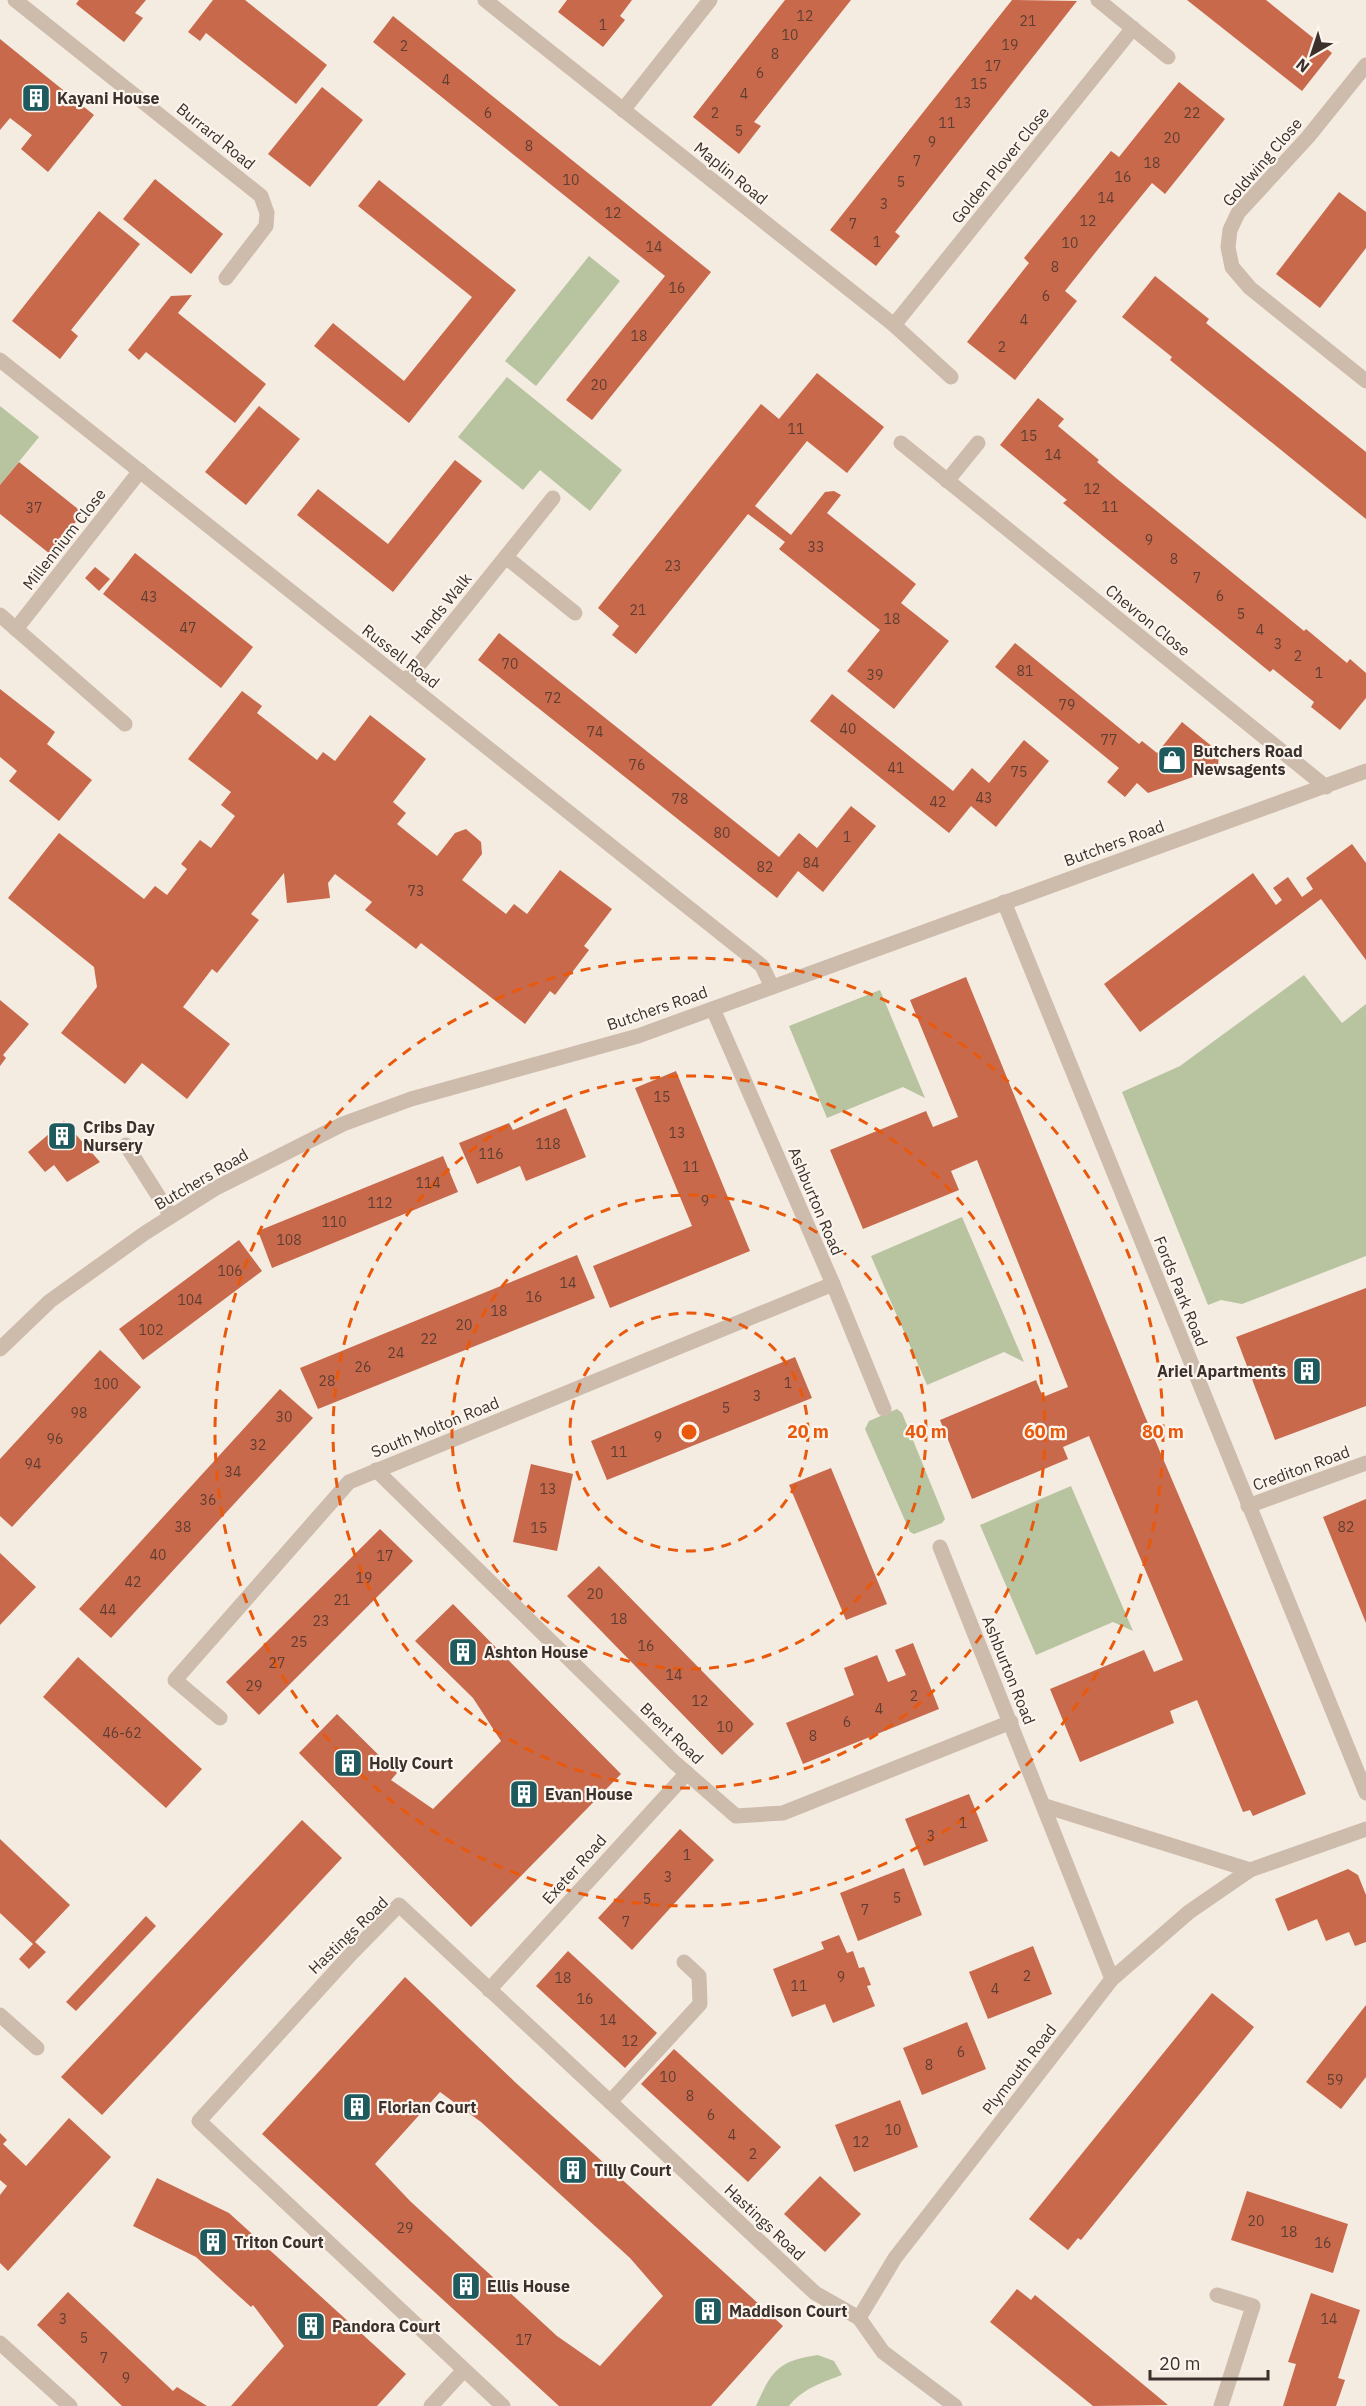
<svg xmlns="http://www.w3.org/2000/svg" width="1366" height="2406" viewBox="0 0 1366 2406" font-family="'IBM Plex Sans',sans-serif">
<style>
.green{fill:#b8c4a0}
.building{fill:#c8694b;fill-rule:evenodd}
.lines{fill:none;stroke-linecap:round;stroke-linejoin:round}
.minor{stroke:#cdbbac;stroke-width:15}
.ring{fill:none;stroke:#e8590c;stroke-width:3;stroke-dasharray:10 8}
.labels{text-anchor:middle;stroke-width:4.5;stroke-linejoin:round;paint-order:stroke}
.number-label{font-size:14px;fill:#5e3e33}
.poi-label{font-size:16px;font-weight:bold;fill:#3b302b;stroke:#fbf5ee;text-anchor:start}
.street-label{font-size:16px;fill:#3b302b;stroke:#fbf5ee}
.centre{fill:#e8590c;stroke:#fbf5ee;stroke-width:3}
.ring-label{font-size:18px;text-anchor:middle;font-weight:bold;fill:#e8590c;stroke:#fbf5ee;stroke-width:4.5;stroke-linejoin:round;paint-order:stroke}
</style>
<rect width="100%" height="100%" fill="#f4ebe1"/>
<g class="green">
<path d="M589,256L620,281L536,386L505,361Z"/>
<path d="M507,377L622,470L590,511L540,470L523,490L458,437Z"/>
<path d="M0,406L39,437L0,485Z"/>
<path d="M1304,975L1342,1023L1366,1004V1256L1242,1304L1221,1300L1208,1305L1122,1092L1180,1066Z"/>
<path d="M880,990L925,1098L903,1087L827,1118L789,1026Z"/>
<path d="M962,1217L1024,1362L1004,1352L927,1385L871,1256Z"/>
<path d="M897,1409L902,1413L945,1519L942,1523L914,1534L910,1532L865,1429L869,1421Z"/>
<path d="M1071,1486L1133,1631L1113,1622L1036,1655L980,1525Z"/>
<path d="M818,2355L834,2361L842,2375C823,2382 802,2389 789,2406H756C772,2370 778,2361 818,2355Z"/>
</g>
<g class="building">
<path d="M79,0H146L135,13L143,18L124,42L76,4Z"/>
<path d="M213,0H245L327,65L296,104L206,33L200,41L188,32Z"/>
<path d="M567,0H632L620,16L625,20L603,47L558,12Z"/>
<path d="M785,0H851L754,122L761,126L739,154L693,117Z"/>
<path d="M1012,0L1077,1L895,232L900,236L876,266L830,230Z"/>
<path d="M1187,0H1266L1332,53L1302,91Z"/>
<path d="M393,16L711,272L592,420L566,400L665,276L373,42Z"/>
<path d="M0,39L94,115L48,172L21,149L32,135L10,118L0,130Z"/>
<path d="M1179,82L1225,119L1165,194L1152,183L1099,248L1065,291L1077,301L1015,380L967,342L1029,263L1024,258L1111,151L1119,157Z"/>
<path d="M322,87L363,120L310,187L268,154Z"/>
<path d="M155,179L223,234L191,274L123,219Z"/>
<path d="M379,180L516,290L409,423L314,346L333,323L404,381L472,297L358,206Z"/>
<path d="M1339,192L1366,212V248L1320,308L1276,274Z"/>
<path d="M99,211L140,244L71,330L78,336L60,359L12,321Z"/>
<path d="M1155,276L1209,319L1206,323L1366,452V519L1170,360L1172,357L1122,317Z"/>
<path d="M192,295L178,313L266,384L235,423L146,352L139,360L128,350L171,296Z"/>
<path d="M817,373L884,427L847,473L807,441L755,506L791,535L825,492L834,491L841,495L827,513L916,584L901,603L949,641L894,709L847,671L880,630L779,549L785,542L748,514L636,654L612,635L619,626L598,608L761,404L779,419Z"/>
<path d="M1038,398L1064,419L1058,426L1099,460L1097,462L1116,478L1304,631L1306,629L1347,663L1350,659L1366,673V698L1340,730L1311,707L1314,702L1273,669L1270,672L1103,536L1063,503L1067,500L1000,445Z"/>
<path d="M259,406L300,439L246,505L205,472Z"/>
<path d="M455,460L482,481L393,592L297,515L318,489L388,544Z"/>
<path d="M19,462L83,513L50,554L0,514V485Z"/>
<path d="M135,553L253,647L221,688L103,594Z"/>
<path d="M95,567L110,579L99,591L85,578Z"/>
<path d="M499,633L779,857L799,833L817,848L851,806L876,826L823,892L798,871L777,898L478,660Z"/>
<path d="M1015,643L1139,744L1142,741L1157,753L1182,722L1219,752L1218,768L1148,793L1137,783L1125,797L1107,782L1119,768L995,667Z"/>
<path d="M0,689L55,732L47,744L92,780L59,821L9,781L17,771L0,757Z"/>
<path d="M242,691L262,706L257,713L317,760L323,752L335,761L370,715L426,759L393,802L406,813L397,824L437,856L455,833L466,829L481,842L482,854L462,880L506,914L514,904L527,914L560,870L612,909L584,946L589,950L555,995L550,991L525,1024L421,943L416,949L365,910L372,902L335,874L328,883L330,898L287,903L284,873L251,914L259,920L217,973L212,969L183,1007L230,1044L187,1099L142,1063L125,1084L61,1033L97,987L94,967L8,898L59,833L144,899L155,886L167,895L187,869L181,864L200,840L211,848L235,816L221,805L231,792L188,759Z"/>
<path d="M832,694L953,791L972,768L989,783L1024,740L1049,761L996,827L971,806L949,833L810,721Z"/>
<path d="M1352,844L1366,863V960L1321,899L1140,1032L1104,984L1253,873L1276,905L1282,900L1273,888L1288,877L1302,897L1313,889L1306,878Z"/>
<path d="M966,977L1144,1414L1306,1794L1253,1816L1250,1810L1243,1812L1197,1700L1170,1711L1174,1723L1080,1762L1050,1689L1144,1650L1154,1672L1183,1660L1089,1436L1063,1447L1068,1459L972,1499L940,1420L1036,1380L1043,1397L1068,1387L977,1160L951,1171L959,1190L863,1229L830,1150L926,1111L933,1127L958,1117L910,1000Z"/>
<path d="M0,1000L29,1024L3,1055L6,1058L0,1066Z"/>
<path d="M676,1071L750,1251L610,1308L593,1266L692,1226L635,1088Z"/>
<path d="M566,1108L586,1157L526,1181L520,1166L477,1184L459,1143L509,1123L513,1130Z"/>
<path d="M64,1121L100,1162L67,1182L54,1165L45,1172L28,1152Z"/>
<path d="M443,1156L458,1192L272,1268L258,1231Z"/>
<path d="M239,1240L262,1271L143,1360L119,1329Z"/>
<path d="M577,1255L595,1298L318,1409L300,1368Z"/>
<path d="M1366,1288V1406L1275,1440L1236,1337Z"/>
<path d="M100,1350L141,1387L12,1527L0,1516V1459Z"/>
<path d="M795,1357L812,1398L607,1480L591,1441Z"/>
<path d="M280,1389L313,1418L111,1638L79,1609Z"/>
<path d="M531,1464L573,1474L557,1551L513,1542Z"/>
<path d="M831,1468L887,1604L846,1620L789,1485Z"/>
<path d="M1366,1499V1623L1323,1517Z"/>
<path d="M380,1529L413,1561L259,1715L226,1682Z"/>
<path d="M0,1553L36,1587L0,1625Z"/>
<path d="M599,1566L754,1724L722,1755L567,1596Z"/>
<path d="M453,1604L621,1774L471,1927L299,1753L337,1714L397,1773L391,1780L433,1809L501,1741L473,1698L415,1641Z"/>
<path d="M913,1643L939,1709L803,1764L786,1723L854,1695L844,1668L877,1655L888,1682L906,1675L895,1650Z"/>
<path d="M78,1657L202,1769L166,1808L43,1697Z"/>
<path d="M969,1794L988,1841L924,1866L905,1819Z"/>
<path d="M302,1820L342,1858L102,2115L61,2077Z"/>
<path d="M680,1829L714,1860L632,1950L598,1918Z"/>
<path d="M0,1839L70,1905L35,1942L46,1952L29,1969L19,1959L33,1944L0,1913Z"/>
<path d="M904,1868L922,1915L858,1941L840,1893Z"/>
<path d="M1348,1869L1358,1875L1366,1895V1942L1355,1946L1349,1932L1326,1941L1317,1919L1288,1931L1275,1899Z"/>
<path d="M146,1916L156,1926L76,2011L66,2002Z"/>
<path d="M839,1935L847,1953L853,1951L859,1968L864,1967L871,1985L867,1986L875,2006L833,2023L825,2004L792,2017L773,1969L824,1949L821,1942Z"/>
<path d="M1033,1946L1052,1994L988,2019L969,1972Z"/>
<path d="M568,1951L657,2033L625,2068L536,1986Z"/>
<path d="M405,1977L516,2083L783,2326L711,2406H559L262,2134ZM440,2092L481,2122L630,2258L663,2296L600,2366L557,2336L410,2201L375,2164Z"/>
<path d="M1212,1993L1254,2027L1081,2240L1078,2238L1068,2250L1029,2219Z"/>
<path d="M1366,2005V2077L1341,2109L1306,2082Z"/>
<path d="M967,2022L986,2069L922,2095L903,2048Z"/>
<path d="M674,2049L781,2147L748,2182L641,2084Z"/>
<path d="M900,2100L918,2147L854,2172L835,2125Z"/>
<path d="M69,2118L111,2157L8,2271L0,2263V2195L7,2186L0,2180V2133L7,2140L3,2144L26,2166Z"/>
<path d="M820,2176L861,2214L825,2252L784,2214Z"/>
<path d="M157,2178L229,2213L406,2374L377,2406H231L284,2346L253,2305L251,2307L196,2257L133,2226Z"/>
<path d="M1247,2191L1348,2224L1333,2273L1231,2240Z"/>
<path d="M1017,2289L1031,2300L1035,2295L1168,2405L1093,2406L990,2322Z"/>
<path d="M68,2292L173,2391L177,2387L207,2406H122L37,2325Z"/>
<path d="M1311,2293L1360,2310L1338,2378L1345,2380L1336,2406H1283L1296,2364L1288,2362Z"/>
</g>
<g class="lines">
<g class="minor">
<path d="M15,0L261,196L267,213L266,226L226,278"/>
<path d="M485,0L894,325L951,377"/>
<path d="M1098,0L1168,57"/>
<path d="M1366,65L1308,137L1238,213L1230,230L1228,247L1232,267L1250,288L1366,381"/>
<path d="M623,110L710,0"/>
<path d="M894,325L1133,28"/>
<path d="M0,360L762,966L772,987"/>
<path d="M901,443L1326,787"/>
<path d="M947,481L978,443"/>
<path d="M506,557L575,613"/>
<path d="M0,615L125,724"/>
<path d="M16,629L140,471"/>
<path d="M405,682L553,498"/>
<path d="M1004,902L1366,1793"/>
<path d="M713,1009L833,1284L884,1409"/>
<path d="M126,1145L171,1216"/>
<path d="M0,1349L50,1301L145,1233L216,1188L343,1124L411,1099L638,1036L1366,771"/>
<path d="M376,1470L674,1762L736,1816L783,1813L1011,1722"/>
<path d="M1248,1506L1366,1463"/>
<path d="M940,1547L1112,1979"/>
<path d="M220,1718L175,1680L349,1482L833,1284"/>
<path d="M1045,1806L1250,1870"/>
<path d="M489,1990L687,1773"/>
<path d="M0,2015L37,2048"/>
<path d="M610,2102L700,2004L699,1976L684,1962"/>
<path d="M1217,2295L1253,2306L1221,2406"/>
<path d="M0,2343L70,2406"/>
<path d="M431,2406L463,2371"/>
<path d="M503,2406L199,2121L351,1954L399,1905L815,2293L859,2318"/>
<path d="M955,2406L883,2352L859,2318L895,2258L1112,1979L1189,1912L1250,1870L1366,1829"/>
</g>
</g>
<g class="ring">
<circle cx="689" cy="1432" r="119"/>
<circle cx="689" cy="1432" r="237"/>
<circle cx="689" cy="1432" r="356"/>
<circle cx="689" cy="1432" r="474"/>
</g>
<defs>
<g id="building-square" transform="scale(1.5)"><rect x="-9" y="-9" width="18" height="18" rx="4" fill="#1f5a5e" stroke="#fbf5ee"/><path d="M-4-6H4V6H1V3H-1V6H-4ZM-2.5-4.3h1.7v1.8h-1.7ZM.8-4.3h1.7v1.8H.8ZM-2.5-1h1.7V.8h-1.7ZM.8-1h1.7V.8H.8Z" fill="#fff"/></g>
<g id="shop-square" transform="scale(1.5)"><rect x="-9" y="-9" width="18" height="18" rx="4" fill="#1f5a5e" stroke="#fbf5ee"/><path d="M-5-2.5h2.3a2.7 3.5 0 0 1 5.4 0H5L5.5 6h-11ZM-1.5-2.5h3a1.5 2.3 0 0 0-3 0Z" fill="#fff"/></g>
</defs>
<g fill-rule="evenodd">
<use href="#building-square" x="36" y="98"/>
<use href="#shop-square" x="1172" y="760"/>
<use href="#building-square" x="62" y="1136"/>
<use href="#building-square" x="1307" y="1371"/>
<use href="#building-square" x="463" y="1652"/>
<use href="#building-square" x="348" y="1763"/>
<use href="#building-square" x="524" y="1794"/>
<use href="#building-square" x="357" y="2107"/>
<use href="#building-square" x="573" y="2170"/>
<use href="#building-square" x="213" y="2242"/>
<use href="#building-square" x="466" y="2286"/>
<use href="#building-square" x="708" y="2311"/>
<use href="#building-square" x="311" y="2326"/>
</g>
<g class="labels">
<g class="number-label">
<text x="805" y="21">12</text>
<text x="1028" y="26">21</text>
<text x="603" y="30">1</text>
<text x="790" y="40">10</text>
<text x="1010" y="50">19</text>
<text x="404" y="51">2</text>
<text x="775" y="59">8</text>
<text x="993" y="71">17</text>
<text x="760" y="78">6</text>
<text x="446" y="85">4</text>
<text x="979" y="89">15</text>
<text x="744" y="99">4</text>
<text x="963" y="108">13</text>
<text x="488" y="118">6</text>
<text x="715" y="118">2</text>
<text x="1192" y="118">22</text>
<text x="947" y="128">11</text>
<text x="739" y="136">5</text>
<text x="1172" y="143">20</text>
<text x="932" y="147">9</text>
<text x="529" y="151">8</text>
<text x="917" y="166">7</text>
<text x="1152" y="168">18</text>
<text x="1123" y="182">16</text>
<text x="571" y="185">10</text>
<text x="901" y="187">5</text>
<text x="1106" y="203">14</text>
<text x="884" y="209">3</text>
<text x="613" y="218">12</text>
<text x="1088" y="226">12</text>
<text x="853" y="229">7</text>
<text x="877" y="247">1</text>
<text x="1070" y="248">10</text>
<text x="654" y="252">14</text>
<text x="1055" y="272">8</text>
<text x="677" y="293">16</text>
<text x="1046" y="301">6</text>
<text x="1024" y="325">4</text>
<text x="639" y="341">18</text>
<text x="1002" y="352">2</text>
<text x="599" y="390">20</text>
<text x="796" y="434">11</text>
<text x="1029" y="441">15</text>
<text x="1053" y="460">14</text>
<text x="1092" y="494">12</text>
<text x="1110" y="512">11</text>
<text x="34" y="513">37</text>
<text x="1149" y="545">9</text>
<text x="816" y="552">33</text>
<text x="1174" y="564">8</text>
<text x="673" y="571">23</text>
<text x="1197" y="583">7</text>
<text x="1220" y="601">6</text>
<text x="149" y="602">43</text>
<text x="638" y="615">21</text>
<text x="1241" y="619">5</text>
<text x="892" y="624">18</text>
<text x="188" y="633">47</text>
<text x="1260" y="635">4</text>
<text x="1278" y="649">3</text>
<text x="1298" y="661">2</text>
<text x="510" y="669">70</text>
<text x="1025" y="676">81</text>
<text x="1319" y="678">1</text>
<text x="875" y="680">39</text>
<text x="553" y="703">72</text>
<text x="1067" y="710">79</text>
<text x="848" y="734">40</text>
<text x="595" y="737">74</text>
<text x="1109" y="745">77</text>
<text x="637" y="770">76</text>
<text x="896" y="773">41</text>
<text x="1019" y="777">75</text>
<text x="984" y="803">43</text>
<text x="680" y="804">78</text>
<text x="938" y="807">42</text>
<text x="722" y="838">80</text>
<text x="847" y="842">1</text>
<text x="811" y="868">84</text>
<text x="765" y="872">82</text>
<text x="416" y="896">73</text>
<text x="662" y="1102">15</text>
<text x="677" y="1138">13</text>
<text x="548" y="1149">118</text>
<text x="491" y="1159">116</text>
<text x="691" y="1172">11</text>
<text x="428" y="1188">114</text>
<text x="705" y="1206">9</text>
<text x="380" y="1208">112</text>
<text x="334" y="1227">110</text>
<text x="289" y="1245">108</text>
<text x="230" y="1276">106</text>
<text x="568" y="1288">14</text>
<text x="534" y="1302">16</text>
<text x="190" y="1305">104</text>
<text x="499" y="1316">18</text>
<text x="464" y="1330">20</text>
<text x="151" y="1335">102</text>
<text x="429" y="1344">22</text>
<text x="396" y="1358">24</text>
<text x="363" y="1372">26</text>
<text x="327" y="1386">28</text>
<text x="788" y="1388">1</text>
<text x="106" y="1389">100</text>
<text x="757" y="1401">3</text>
<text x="726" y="1413">5</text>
<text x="79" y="1418">98</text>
<text x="284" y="1422">30</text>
<text x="658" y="1442">9</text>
<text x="55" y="1444">96</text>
<text x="258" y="1450">32</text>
<text x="619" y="1457">11</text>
<text x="33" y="1469">94</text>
<text x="233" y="1477">34</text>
<text x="548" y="1494">13</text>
<text x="208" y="1505">36</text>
<text x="183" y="1532">38</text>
<text x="1346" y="1532">82</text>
<text x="539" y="1533">15</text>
<text x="158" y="1560">40</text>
<text x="385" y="1561">17</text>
<text x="364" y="1583">19</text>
<text x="133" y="1587">42</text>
<text x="595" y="1599">20</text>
<text x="342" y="1605">21</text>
<text x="108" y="1615">44</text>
<text x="619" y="1624">18</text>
<text x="321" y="1626">23</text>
<text x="299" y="1647">25</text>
<text x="646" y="1651">16</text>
<text x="277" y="1668">27</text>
<text x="674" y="1680">14</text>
<text x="254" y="1691">29</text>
<text x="914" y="1701">2</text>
<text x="700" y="1706">12</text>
<text x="879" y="1714">4</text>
<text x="847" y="1727">6</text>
<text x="725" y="1732">10</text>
<text x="122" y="1738">46-62</text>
<text x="813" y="1741">8</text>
<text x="963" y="1828">1</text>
<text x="931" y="1841">3</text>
<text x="687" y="1860">1</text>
<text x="668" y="1882">3</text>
<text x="897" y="1903">5</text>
<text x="647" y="1904">5</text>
<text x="865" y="1915">7</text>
<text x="626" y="1927">7</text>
<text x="1027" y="1981">2</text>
<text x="841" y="1982">9</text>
<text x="563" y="1983">18</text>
<text x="799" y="1991">11</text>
<text x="995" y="1994">4</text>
<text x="585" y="2004">16</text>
<text x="608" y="2025">14</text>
<text x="630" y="2046">12</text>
<text x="961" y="2057">6</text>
<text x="929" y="2070">8</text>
<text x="668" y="2082">10</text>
<text x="1335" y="2085">59</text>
<text x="690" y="2101">8</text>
<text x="711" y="2120">6</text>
<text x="893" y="2135">10</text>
<text x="732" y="2140">4</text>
<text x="861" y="2147">12</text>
<text x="753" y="2159">2</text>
<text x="1256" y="2226">20</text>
<text x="405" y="2233">29</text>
<text x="1289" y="2237">18</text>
<text x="1323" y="2248">16</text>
<text x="63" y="2324">3</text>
<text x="1329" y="2324">14</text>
<text x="84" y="2343">5</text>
<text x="524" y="2345">17</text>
<text x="104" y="2363">7</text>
<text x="126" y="2383">9</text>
</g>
<g class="poi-label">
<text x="57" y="104">Kayani House</text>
<text x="1193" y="757">Butchers Road<tspan x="1193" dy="18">Newsagents</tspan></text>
<text x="83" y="1133">Cribs Day<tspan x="83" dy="18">Nursery</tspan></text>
<text x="1286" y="1377" text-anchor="end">Ariel Apartments</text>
<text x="484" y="1658">Ashton House</text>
<text x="369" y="1769">Holly Court</text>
<text x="545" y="1800">Evan House</text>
<text x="378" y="2113">Florian Court</text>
<text x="594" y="2176">Tilly Court</text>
<text x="234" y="2248">Triton Court</text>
<text x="487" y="2292">Ellis House</text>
<text x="729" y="2317">Maddison Court</text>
<text x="332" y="2332">Pandora Court</text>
</g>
<g class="street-label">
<text transform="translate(216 136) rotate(39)" y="6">Burrard Road</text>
<text transform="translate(1262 162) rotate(-49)" y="6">Goldwing Close</text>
<text transform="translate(1000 165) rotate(-51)" y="6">Golden Plover Close</text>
<text transform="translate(731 173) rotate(39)" y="6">Maplin Road</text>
<text transform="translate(64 539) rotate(-52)" y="6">Millennium Close</text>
<text transform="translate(441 608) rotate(-51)" y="6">Hands Walk</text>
<text transform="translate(1148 620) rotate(39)" y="6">Chevron Close</text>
<text transform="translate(401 656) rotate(38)" y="6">Russell Road</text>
<text transform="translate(1114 843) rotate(-20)" y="6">Butchers Road</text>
<text transform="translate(657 1008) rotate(-19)" y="6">Butchers Road</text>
<text transform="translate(201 1179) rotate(-30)" y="6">Butchers Road</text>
<text transform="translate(816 1201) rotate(67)" y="6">Ashburton Road</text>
<text transform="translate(1181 1291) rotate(68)" y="6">Fords Park Road</text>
<text transform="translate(435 1427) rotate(-22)" y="6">South Molton Road</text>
<text transform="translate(1301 1468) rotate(-20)" y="6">Crediton Road</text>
<text transform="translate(1009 1670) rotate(68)" y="6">Ashburton Road</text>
<text transform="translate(672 1733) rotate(44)" y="6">Brent Road</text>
<text transform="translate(574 1869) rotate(-48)" y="6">Exeter Road</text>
<text transform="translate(348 1935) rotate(-44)" y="6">Hastings Road</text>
<text transform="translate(1019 2069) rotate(-52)" y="6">Plymouth Road</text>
<text transform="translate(765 2222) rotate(43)" y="6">Hastings Road</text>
</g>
</g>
<circle cx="689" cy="1432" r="9" class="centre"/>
<g class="ring-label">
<text x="808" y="1438">20 m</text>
<text x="926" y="1438">40 m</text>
<text x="1045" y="1438">60 m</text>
<text x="1163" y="1438">80 m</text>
</g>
<g transform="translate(1312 54) rotate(219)" stroke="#fbf5ee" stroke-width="4.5" paint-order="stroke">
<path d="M0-4.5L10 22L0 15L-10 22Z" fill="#3b302b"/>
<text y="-9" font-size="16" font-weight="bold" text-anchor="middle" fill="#3b302b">N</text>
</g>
<path d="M1150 2370v9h118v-9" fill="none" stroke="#3b302b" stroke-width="3"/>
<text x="1159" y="2370" font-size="18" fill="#3b302b" stroke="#fbf5ee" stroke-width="4.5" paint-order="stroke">20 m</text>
</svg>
